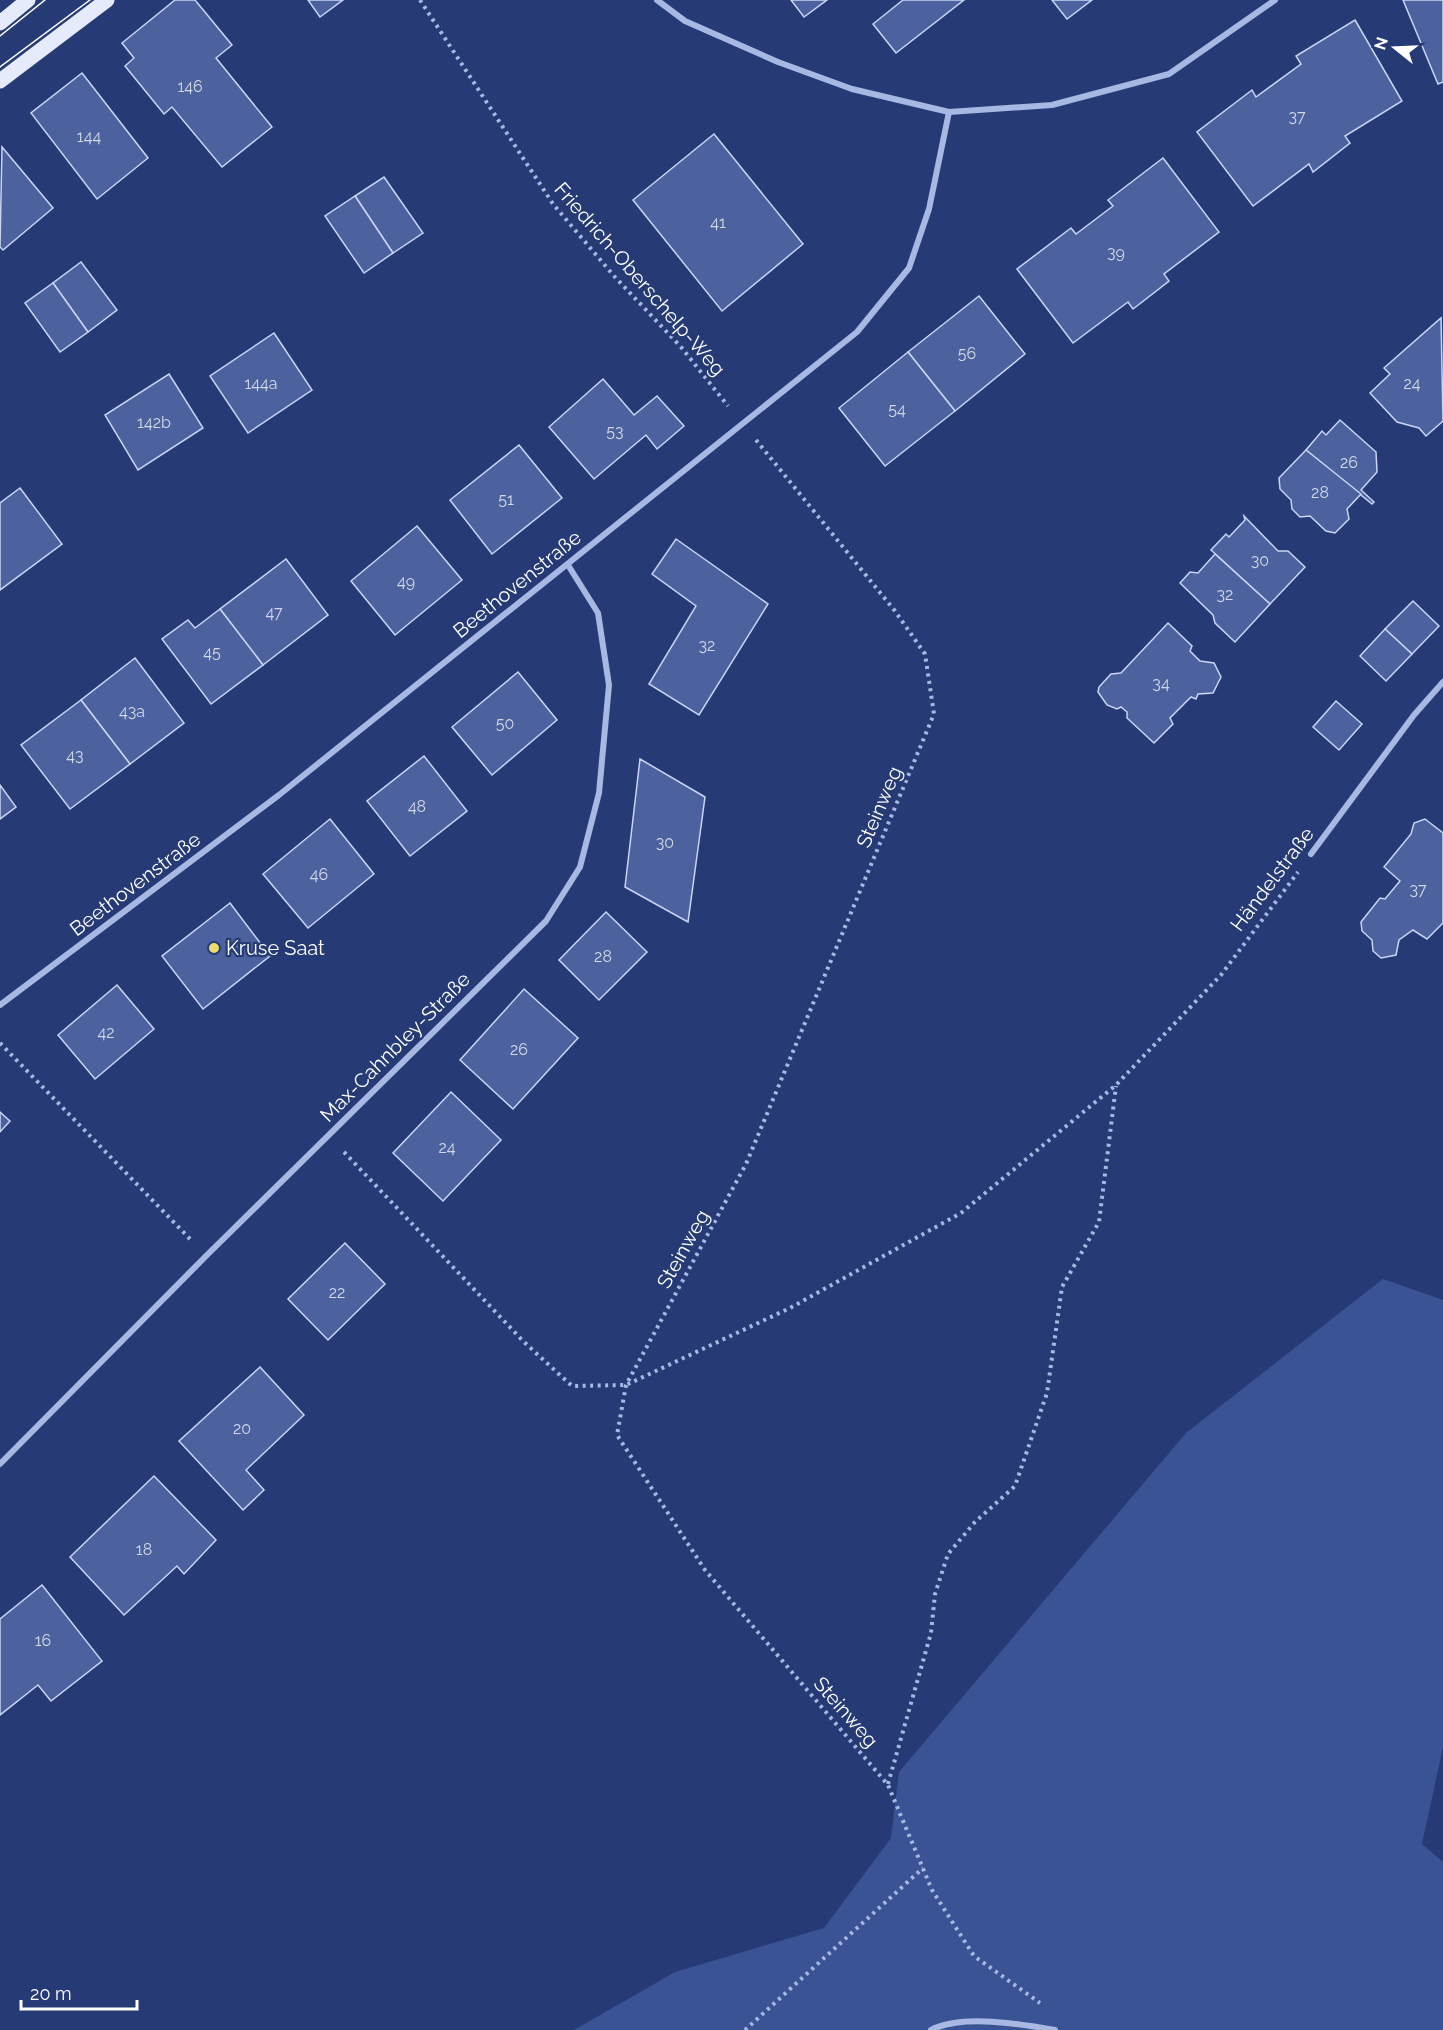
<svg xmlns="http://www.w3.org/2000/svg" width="1443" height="2030" viewBox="0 0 1443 2030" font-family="Raleway,sans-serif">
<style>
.green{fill:#3a5394}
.building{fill:#4b629e;stroke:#c9d5f2;stroke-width:1.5}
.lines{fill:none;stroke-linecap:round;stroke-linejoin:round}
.path{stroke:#a7b8e2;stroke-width:4;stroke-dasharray:3 4.5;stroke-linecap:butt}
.minor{stroke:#a7b8e2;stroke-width:6}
.primary{stroke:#e6ebfb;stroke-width:15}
.tram{stroke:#fff;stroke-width:1.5}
.poi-dot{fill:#eadc6d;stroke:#263b76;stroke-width:2}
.labels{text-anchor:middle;stroke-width:4.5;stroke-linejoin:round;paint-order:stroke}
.number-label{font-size:16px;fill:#d2d8e7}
.street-label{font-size:20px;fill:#fff;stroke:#263b76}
.poi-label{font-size:20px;fill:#fff;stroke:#263b76;text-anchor:start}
</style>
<rect width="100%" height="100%" fill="#263b76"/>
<path class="green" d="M1383,1279L1443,1300V1747L1422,1844L1443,1862V2030H574L675,1972L824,1928L891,1838L899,1772L1186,1433Z"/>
<g class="building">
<path d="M175,0H195L232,45L216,58L272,127L222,167L172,107L164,114L125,66L134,58L122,43Z"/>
<path d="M308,0H343L320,17Z"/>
<path d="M791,0H827L804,17Z"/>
<path d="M903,0H964L896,53L873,24Z"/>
<path d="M1052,0H1092L1067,19Z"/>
<path d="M1403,0H1443V82L1438,84Z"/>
<path d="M1355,20L1402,101L1345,136L1350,143L1313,172L1309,164L1253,206L1197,132L1252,90L1256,97L1301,64L1296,56Z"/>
<path d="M82,73L148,158L97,199L31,113Z"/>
<path d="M714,134L803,244L722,311L633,200Z"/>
<path d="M2,147L53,208L3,250L0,247Z"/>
<path d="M1163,158L1219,232L1164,274L1169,281L1133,309L1128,302L1073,343L1017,269L1071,228L1076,234L1113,206L1108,200Z"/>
<path d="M384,177L423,233L393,253L355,196Z"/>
<path d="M355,196L393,253L364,273L325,216Z"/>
<path d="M81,262L117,310L88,332L53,283Z"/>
<path d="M53,283L88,332L60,352L25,303Z"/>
<path d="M979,296L1025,354L955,411L908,352Z"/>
<path d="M1441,318L1443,421L1426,436L1419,428L1397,422L1370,393L1390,374L1384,368Z"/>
<path d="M274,333L312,390L248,433L210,376Z"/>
<path d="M908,352L955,411L885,466L839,408Z"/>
<path d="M169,374L203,428L138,470L105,415Z"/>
<path d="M603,379L634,415L657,396L684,426L657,449L646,435L594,479L549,427Z"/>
<path d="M1340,420L1376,452L1377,472L1361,490L1374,502L1372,504L1306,450L1322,431L1326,435Z"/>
<path d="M519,445L562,498L492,554L450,500Z"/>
<path d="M1306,450L1361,494L1347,509L1349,519L1335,533L1326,531L1310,516L1300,517L1292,509L1291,500L1280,489L1279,478Z"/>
<path d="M20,488L62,544L0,590V503Z"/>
<path d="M1244,516L1278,551H1288L1305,567L1270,604L1211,550L1226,534L1229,537L1245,520Z"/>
<path d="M417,526L462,580L395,635L351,581Z"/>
<path d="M676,539L768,604L699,715L649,684L696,606L652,574Z"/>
<path d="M1215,554L1270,604L1235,642L1215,623L1213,615L1180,583L1190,572L1198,573Z"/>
<path d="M286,559L328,615L263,665L220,609Z"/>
<path d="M1413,601L1439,626L1412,654L1385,629Z"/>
<path d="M220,609L263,665L211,704L162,639L188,620L195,628Z"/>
<path d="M1168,623L1192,646L1190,651L1200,661L1214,663L1221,677L1213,693L1198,694L1196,699L1191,697L1170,718L1173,724L1154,743L1127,718V712L1121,707L1117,709L1107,705L1098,692L1099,687L1111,674L1121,673Z"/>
<path d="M1385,629L1412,654L1386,681L1360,656Z"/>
<path d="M135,658L184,723L130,764L81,700Z"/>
<path d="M518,672L557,720L492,775L452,727Z"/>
<path d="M81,700L130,764L70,809L21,745Z"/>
<path d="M1336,701L1362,724L1339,750L1313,727Z"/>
<path d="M424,756L467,811L410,856L367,801Z"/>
<path d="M640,759L705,797L688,922L625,887Z"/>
<path d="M0,785L16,807L0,819Z"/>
<path d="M330,819L374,874L308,928L263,874Z"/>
<path d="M1425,819L1443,833V923L1427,939L1413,930L1399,940L1396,955L1381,958L1373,951L1372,940L1362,931L1361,922L1380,898L1385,899L1400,881L1384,867L1411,834L1414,823Z"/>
<path d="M230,903L270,956L203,1009L162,956Z"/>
<path d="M606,912L647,952L599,1000L559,960Z"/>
<path d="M117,985L154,1029L95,1079L58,1035Z"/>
<path d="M524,989L578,1038L513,1109L460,1060Z"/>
<path d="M451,1092L501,1140L443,1201L393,1153Z"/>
<path d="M0,1112L10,1121L0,1132Z"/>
<path d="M345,1243L385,1284L328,1340L288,1299Z"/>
<path d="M260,1367L304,1415L246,1470L264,1490L243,1510L179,1441Z"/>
<path d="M154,1476L216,1540L184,1574L177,1566L124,1615L70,1557Z"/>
<path d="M42,1585L102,1661L51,1701L38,1685L0,1715V1619Z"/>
</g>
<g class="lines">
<g class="path">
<path d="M420,0L553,204L614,276L681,347L728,406"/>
<path d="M756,440L895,611L925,654L934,714L746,1164L626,1385L617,1435L705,1570L888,1785L932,1890L974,1956L1040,2003"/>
<path d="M0,1043L191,1240"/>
<path d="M344,1152L524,1342L572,1386L626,1385L790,1308L961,1213L1116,1085L1221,975L1298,872"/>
<path d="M888,1784L931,1633L935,1594L948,1554L975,1522L1015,1486L1047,1393L1062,1287L1099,1222L1116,1086"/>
<path d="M745,2030L923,1868"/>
</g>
<g class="minor">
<path d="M657,0L685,21L778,62L852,89L949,112L1052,105L1169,74L1275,0"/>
<path d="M1311,854L1414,715L1443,682"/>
<path d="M0,1005L279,795L857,332L909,268L929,209L949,112"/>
<path d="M0,1464L207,1255L546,921L580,867L599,793L609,685L598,613L568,565"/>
<path d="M931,2030C962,2014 1021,2024 1055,2030"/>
</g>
<g class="primary">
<path d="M0,23L28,0"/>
<path d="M0,81L107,0"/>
</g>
<g class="tram">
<path d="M0,36L45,0"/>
<path d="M0,67L90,0"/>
</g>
</g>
<circle class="poi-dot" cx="214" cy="948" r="6"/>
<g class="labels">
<g class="number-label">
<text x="190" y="92">146</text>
<text x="1297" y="122">37</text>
<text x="89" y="142">144</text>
<text x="718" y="228">41</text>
<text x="1116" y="258">39</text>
<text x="967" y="359">56</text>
<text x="261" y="389">144a</text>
<text x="1412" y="389">24</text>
<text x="897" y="415">54</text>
<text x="154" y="428">142b</text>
<text x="615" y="437">53</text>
<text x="1349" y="468">26</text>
<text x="1320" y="498">28</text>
<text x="506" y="505">51</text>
<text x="1260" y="566">30</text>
<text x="406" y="587">49</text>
<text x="1225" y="600">32</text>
<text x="274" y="618">47</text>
<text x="707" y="651">32</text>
<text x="212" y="658">45</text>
<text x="1161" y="689">34</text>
<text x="132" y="717">43a</text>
<text x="505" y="729">50</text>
<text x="75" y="761">43</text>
<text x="417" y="812">48</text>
<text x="665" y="848">30</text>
<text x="319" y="880">46</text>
<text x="1418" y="895">37</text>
<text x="603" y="962">28</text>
<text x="106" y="1038">42</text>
<text x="519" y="1055">26</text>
<text x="447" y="1153">24</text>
<text x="337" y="1298">22</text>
<text x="242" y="1434">20</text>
<text x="144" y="1555">18</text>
<text x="43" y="1646">16</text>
</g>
<g class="street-label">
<text transform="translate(640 279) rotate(49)" y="7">Friedrich-Oberschelp-Weg</text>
<text transform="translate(517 584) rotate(-39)" y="7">Beethovenstraße</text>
<text transform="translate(879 807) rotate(-67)" y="7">Steinweg</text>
<text transform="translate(1272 879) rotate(-53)" y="7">Händelstraße</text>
<text transform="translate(135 884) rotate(-37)" y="7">Beethovenstraße</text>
<text transform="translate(395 1047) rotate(-45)" y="7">Max-Cahnbley-Straße</text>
<text transform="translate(683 1249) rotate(-61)" y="7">Steinweg</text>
<text transform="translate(846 1712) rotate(49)" y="7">Steinweg</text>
</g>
<g class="poi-label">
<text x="226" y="955">Kruse Saat</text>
</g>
</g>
<g transform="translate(1395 48) rotate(288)" stroke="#263b76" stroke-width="4.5" paint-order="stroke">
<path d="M0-4.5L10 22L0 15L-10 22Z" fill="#ffffff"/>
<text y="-9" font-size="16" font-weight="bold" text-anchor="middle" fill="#ffffff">N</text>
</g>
<path d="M21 2000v9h116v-9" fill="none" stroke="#ffffff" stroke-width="3"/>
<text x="30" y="2000" font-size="18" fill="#ffffff" stroke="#263b76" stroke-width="4.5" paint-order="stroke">20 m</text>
</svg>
